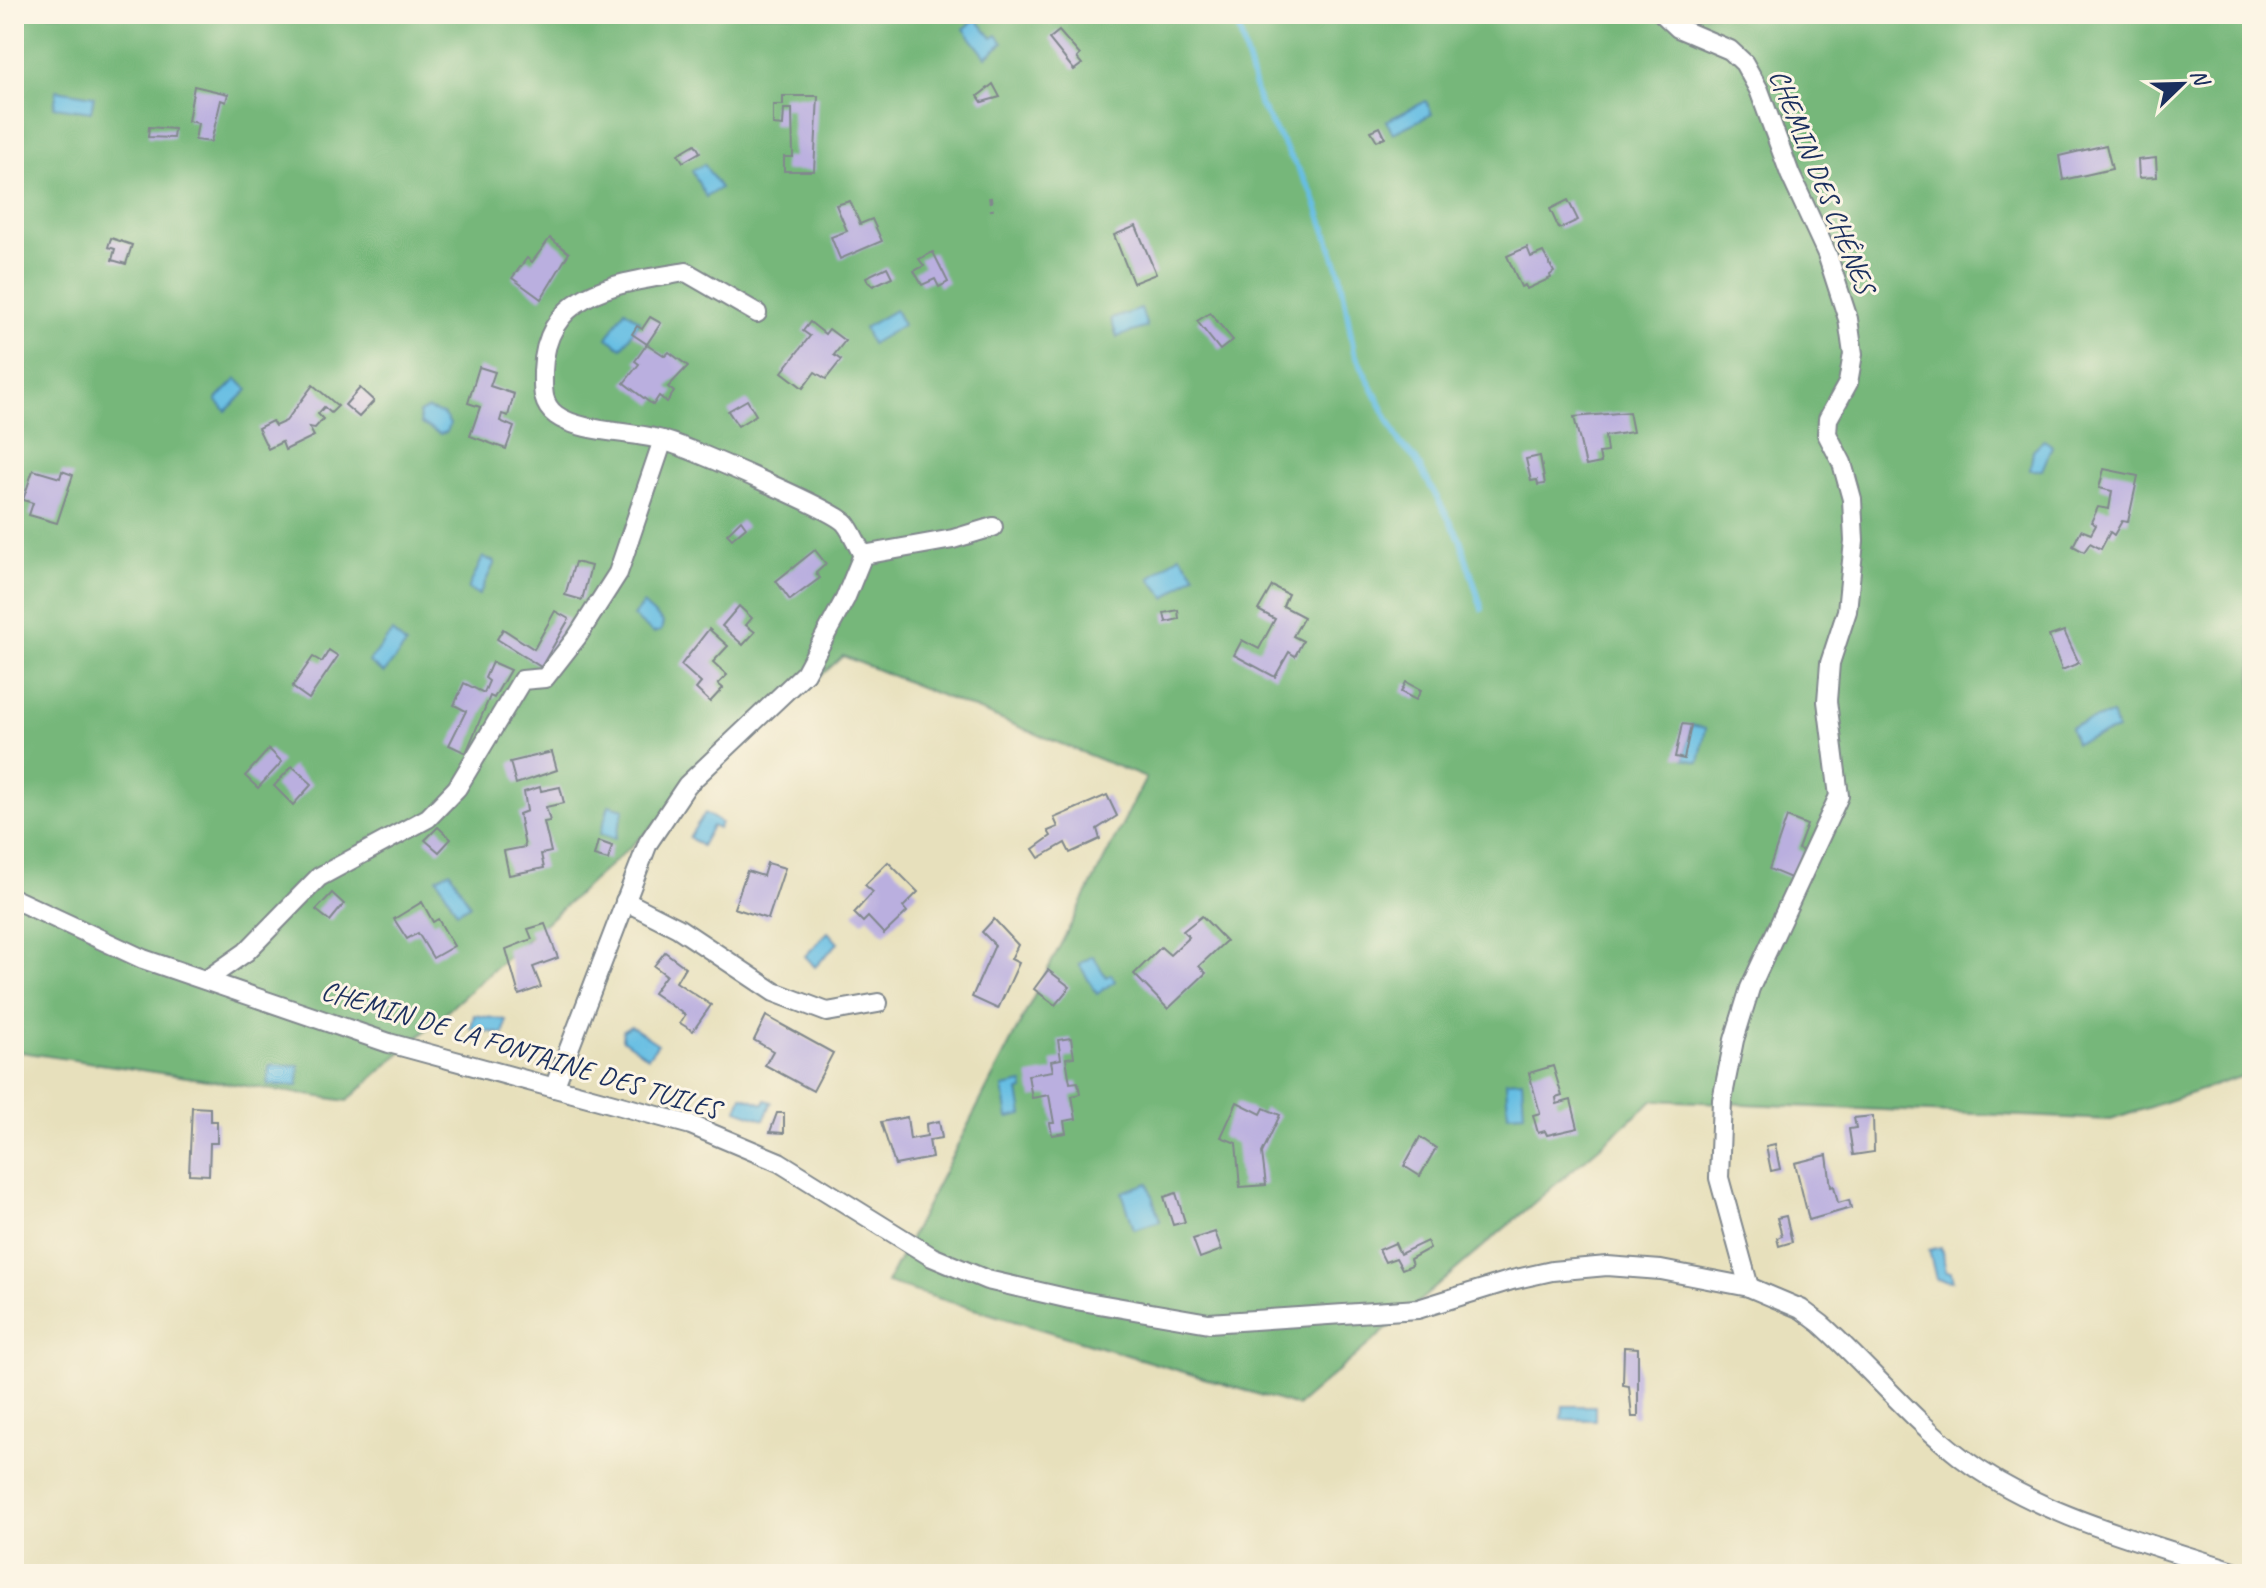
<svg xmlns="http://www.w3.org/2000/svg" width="2266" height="1588" viewBox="0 0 2266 1588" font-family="Caveat,sans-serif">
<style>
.forest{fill:#76b77a;stroke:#48736c;stroke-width:2}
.water{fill:#66bee3;stroke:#4076a0;stroke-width:2}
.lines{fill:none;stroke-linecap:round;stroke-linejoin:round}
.stream{stroke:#66bee3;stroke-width:6}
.building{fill:#baafdf}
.minor-casing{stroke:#81888d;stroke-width:22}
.path{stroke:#81888d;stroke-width:4;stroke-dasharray:6 6;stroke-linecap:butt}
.minor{stroke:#fff;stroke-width:18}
.labels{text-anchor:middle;stroke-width:6;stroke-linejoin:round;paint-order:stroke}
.street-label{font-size:28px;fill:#1b2f5e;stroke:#fcf5e5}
</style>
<rect width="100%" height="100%" fill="#fcf5e5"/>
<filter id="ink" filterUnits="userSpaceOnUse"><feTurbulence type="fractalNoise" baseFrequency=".0125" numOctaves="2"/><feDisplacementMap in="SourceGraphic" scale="16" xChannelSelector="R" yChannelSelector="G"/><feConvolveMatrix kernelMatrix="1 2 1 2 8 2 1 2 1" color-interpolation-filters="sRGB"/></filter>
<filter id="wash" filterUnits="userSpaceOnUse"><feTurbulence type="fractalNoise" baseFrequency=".006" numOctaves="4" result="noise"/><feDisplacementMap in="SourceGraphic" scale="32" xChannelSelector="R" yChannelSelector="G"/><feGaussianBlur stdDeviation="1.8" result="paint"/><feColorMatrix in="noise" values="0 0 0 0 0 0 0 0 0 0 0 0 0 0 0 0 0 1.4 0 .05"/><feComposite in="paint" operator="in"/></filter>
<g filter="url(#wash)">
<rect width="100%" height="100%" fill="#e7e0bc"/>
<path class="forest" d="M14,14H2252V1073L2111,1120L1654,1100L1297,1406L887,1283L1146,778L843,656L347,1101L14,1051Z"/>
<g class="water">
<path d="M976,19L992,38L997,35L1003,43L986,57L964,29Z"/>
<path d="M57,90L94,96L91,112L54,107Z"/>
<path d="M1426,101L1432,114L1393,133L1386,121Z"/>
<path d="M704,164L720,188L706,197L692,171Z"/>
<path d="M1141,309L1147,327L1117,337L1111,319Z"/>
<path d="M625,310L640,321L622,348L607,338Z"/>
<path d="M895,310L903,325L871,344L864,328Z"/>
<path d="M237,379L248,390L226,411L216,400Z"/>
<path d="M427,409L443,414L450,424L447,432L440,434L421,424L419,413Z"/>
<path d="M2044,439L2052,446L2042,470H2030L2033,450Z"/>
<path d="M1180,555L1195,574L1166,598L1150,578Z"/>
<path d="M483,557L495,562L479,595L468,589Z"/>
<path d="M643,604L663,622L661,631L653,633L633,616Z"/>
<path d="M392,632L406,645L384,673L369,662Z"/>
<path d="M2112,714L2117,730L2075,743L2070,727Z"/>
<path d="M1691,725L1706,728L1699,762L1684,759Z"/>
<path d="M609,805L624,809L615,839L600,834Z"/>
<path d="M705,813L721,823L718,829L712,826L701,846L689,837Z"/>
<path d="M450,871L470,905L457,912L437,878Z"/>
<path d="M828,932L838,943L815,967L805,956Z"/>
<path d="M1093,956L1106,977L1111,974L1115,981L1097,994L1079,964Z"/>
<path d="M474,1015L506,1020L504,1034L471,1029Z"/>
<path d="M631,1026L658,1044L648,1057L622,1039L623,1030Z"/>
<path d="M269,1065L299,1066L298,1086L268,1085Z"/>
<path d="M1522,1080L1524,1113L1508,1114L1506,1081Z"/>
<path d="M1023,1083L1024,1090L1019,1091L1023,1115L1008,1118L1003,1087Z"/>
<path d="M742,1096L764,1104L766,1100L772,1102L764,1120L737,1110Z"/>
<path d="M1148,1183L1160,1221L1134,1229L1122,1192Z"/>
<path d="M1941,1247L1946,1272H1951L1953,1281L1936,1279L1929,1250Z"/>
<path d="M1563,1406H1595V1420L1562,1419Z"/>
</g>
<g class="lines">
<path class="stream" d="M1235,14L1259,103L1313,194L1340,273L1354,352L1400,443L1416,460L1460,539L1482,609"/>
</g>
<g id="blocks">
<g class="building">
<path d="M1059,31L1080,55L1077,58L1082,64L1074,70L1049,39Z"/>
<path d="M993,84L1000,97L982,102L978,96Z"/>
<path d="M194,86L228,94L226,102L221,100L211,142L195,140L198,123L188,121Z"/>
<path d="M783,96H818L814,171H784V157H793L792,109H784L783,126L773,125V105H783Z"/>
<path d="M149,127L174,129L173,138L148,137Z"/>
<path d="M1380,127L1385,137L1377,141L1371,131Z"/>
<path d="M695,144L700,152L683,162L678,154Z"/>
<path d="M2106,145L2112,169L2063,180L2059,156Z"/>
<path d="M2156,158L2157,177L2139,178L2138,160Z"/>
<path d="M1568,200L1578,220L1559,229L1550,209Z"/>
<path d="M850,201L860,224L872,219L882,241L840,259L831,237L847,231L836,205Z"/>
<path d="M1136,226L1156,274L1133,283L1114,235Z"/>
<path d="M111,238L132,245L126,264L112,260L115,249L108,247Z"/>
<path d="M550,238L569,253L541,299L512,278L527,258L532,262Z"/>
<path d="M1527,247L1531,257L1543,252L1554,272L1550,275L1551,278L1527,289L1525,285L1521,287L1507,256Z"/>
<path d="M933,252L948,282L939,287L935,279L922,285L914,271L924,266L919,259Z"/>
<path d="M887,267L892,277L873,286L868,282L866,277Z"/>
<path d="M1210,313L1233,340L1220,350L1197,321Z"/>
<path d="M650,317L661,323L647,344L632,334L637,326L642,329Z"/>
<path d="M810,322L825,334L829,329L845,341L834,355L841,360L826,379L815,372L803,388L782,372L810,336L803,331Z"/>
<path d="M647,344L665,356L669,352L688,366L668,387L674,392L667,402L659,396L653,405L624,383L639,364L635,361Z"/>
<path d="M479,367L495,372L490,386L514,394L508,416L502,414L500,421L514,427L506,449L470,436L480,407L468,403Z"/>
<path d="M313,385L338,406L331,413L324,407L318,414L323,419L315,428L309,427L314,436L285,450L282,442L268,449L258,428L272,421L275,426L286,421Z"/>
<path d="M360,388L374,401L359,417L345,405Z"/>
<path d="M747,400L756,415L738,426L728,411Z"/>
<path d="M1629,412L1633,432L1605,436L1607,452L1599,453L1601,463L1586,466L1574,417Z"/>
<path d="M1540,456L1545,484L1538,485L1537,480L1531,481L1526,459Z"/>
<path d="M2104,469L2138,476L2128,522L2122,521L2114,535L2110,532L2101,549L2090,543L2084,552L2073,546L2081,530L2091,534L2096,525L2091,522L2098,507L2109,509L2112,491L2099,488Z"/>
<path d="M33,470L60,478L62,471L73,475L57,523L29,515L33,503L23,500Z"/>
<path d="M741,520L746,527L732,539L727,534Z"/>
<path d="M815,550L826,564L816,573L820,578L790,600L776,581Z"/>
<path d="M575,562L591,566L582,600L565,595Z"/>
<path d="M1272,586L1288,594L1283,606L1304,617L1293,636L1303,641L1295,656L1289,652L1275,677L1234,655L1242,640L1259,649L1275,619L1258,610Z"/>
<path d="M739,606L752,618L746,625L755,632L743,645L722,626Z"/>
<path d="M1178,610L1179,619L1166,622L1164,613Z"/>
<path d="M555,611L569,619L541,667L497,639L503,629L534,649Z"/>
<path d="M709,629L728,646L713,662L727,675L718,684L723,688L710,702L696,689L701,683L681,665Z"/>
<path d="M2064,631L2079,663L2062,670L2049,636Z"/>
<path d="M329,650L338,656L309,699L292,687L313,657L322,662Z"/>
<path d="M492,662L510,670L494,698L490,696L466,753L449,745L466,711L454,705L464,683L484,693L489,681L485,678Z"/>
<path d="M1406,682L1421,690L1416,700L1401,692Z"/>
<path d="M1682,724L1691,725L1684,759L1675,757Z"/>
<path d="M269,749L282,762L258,788L245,776Z"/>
<path d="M552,752L557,770L516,784L510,762Z"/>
<path d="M292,766L312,784L293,805L274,786Z"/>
<path d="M540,787L541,791L560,787L564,803L546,807L550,821L544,822L551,852L541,854L544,868L509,875L504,851L525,847L519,814L527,811L524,792Z"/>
<path d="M1107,795L1117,816L1097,829L1100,839L1070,853L1065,843L1039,858L1033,849L1051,836L1048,831L1058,827L1054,818Z"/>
<path d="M1787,817L1807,825L1798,849L1803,851L1793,879L1769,869Z"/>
<path d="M438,827L451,839L439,852L425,840Z"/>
<path d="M598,841L612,846L608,860L594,856Z"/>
<path d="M888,862L918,892L903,907L907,912L884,934L868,917L863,922L854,913L873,892L865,885Z"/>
<path d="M767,863L785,868L768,919L734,908L747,871L763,876Z"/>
<path d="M332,893L344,904L330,921L316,910Z"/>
<path d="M422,902L433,922L438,919L454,946L433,958L418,933L407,939L394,919Z"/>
<path d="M1202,916L1226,941L1199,966L1206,973L1168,1009L1134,974L1161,947L1170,955L1189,937L1183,931Z"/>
<path d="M994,919L1018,945L1011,959L1019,963L998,1009L972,997L995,945L982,932Z"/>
<path d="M545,924L558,958L533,967L541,987L519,995L506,949L532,939L528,929Z"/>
<path d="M665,952L685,967L676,982L711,1005L693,1031L680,1023L685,1015L653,993L666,975L654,966Z"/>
<path d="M1048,970L1070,987L1055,1005L1034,989Z"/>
<path d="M766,1016L833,1053L813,1091L765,1065L773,1051L754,1040Z"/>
<path d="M1071,1038L1074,1057L1066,1058L1070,1083L1078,1082L1080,1094L1072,1096L1076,1119L1064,1121L1066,1133L1052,1135L1050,1123H1054L1049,1095L1032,1098L1028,1075L1053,1071L1051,1061L1061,1059L1058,1040Z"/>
<path d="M1553,1066L1562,1096L1556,1098L1557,1104L1571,1100L1578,1128L1547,1135L1545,1131L1538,1133L1533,1115L1540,1113L1529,1073Z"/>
<path d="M1237,1102L1261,1114L1264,1108L1280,1115L1262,1153L1266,1185L1240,1187L1236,1143L1221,1137Z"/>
<path d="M192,1107L210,1108V1121H217V1143H210L209,1175L189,1174Z"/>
<path d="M777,1113H784V1133L770,1132Z"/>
<path d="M1873,1116L1874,1152L1853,1155L1849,1129L1856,1128L1854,1118Z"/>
<path d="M907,1117L910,1139L927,1136L926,1124L939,1121L942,1138L929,1140L932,1158L895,1165L881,1122Z"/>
<path d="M1420,1137L1436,1148L1420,1176L1404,1166Z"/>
<path d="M1775,1144L1780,1169L1771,1171L1766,1146Z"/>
<path d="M1827,1155L1831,1187L1834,1186L1838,1203L1849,1200L1851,1208L1809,1220L1795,1163Z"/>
<path d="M1176,1193L1185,1222L1173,1225L1164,1197Z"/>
<path d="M1786,1216L1792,1242L1779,1246L1777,1238L1782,1236L1777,1218Z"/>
<path d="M1215,1232L1222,1250L1200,1258L1193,1239Z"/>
<path d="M1427,1241L1430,1248L1410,1259L1412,1265L1402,1269L1396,1258L1385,1262L1379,1250L1395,1243L1400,1254Z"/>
<path d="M1624,1347L1638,1348V1417H1632L1629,1386L1623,1385Z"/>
</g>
</g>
</g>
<g filter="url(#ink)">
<use href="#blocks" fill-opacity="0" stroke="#81888d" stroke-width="2"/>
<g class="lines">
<g class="minor-casing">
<g id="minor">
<path d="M1663,14L1678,28L1730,50L1744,63L1759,90L1790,174L1827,254L1848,319L1853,354L1848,383L1828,419L1827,434L1842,463L1852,499L1854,541L1847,611L1830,663L1827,701L1839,796L1750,988L1734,1040L1722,1100L1719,1178L1749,1287"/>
<path d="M863,555L953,539L993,527"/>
<path d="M14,899L143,959L389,1043L691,1125L779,1162L932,1257L987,1280L1070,1299L1209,1323L1418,1309L1512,1280L1552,1271L1607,1266L1661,1270L1749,1287L1801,1309L1821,1324C1869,1367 1911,1419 1962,1458C2042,1518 2150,1543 2243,1574"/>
<path d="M625,901L678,928L774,992L827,1012L878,1003"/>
<path d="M206,980L246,952L319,877L428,818L457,788L522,680L545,678L577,637L618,573L663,440"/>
<path d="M554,1088L648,843L687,785L805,673L845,599L863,555C857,545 852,531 845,523C832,509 687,447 662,440C634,431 580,433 556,415C541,404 543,388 543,371C546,288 622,283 686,272L757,313"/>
</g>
</g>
<path class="path" d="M990,197L992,211"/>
<use href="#minor" class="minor"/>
</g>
</g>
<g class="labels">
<g class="street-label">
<text transform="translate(1823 181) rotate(68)" y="10">CHEMIN DES CHÊNES</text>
<text transform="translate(521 1049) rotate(17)" y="10">CHEMIN DE LA FONTAINE DES TUILES</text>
</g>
</g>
<rect width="2266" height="1588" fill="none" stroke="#fcf5e5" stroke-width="48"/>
<g transform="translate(2182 84) rotate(67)" stroke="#fcf5e5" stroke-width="6" paint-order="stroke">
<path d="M0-6L14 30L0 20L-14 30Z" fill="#1b2f5e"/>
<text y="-12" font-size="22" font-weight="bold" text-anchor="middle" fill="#1b2f5e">N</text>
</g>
</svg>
